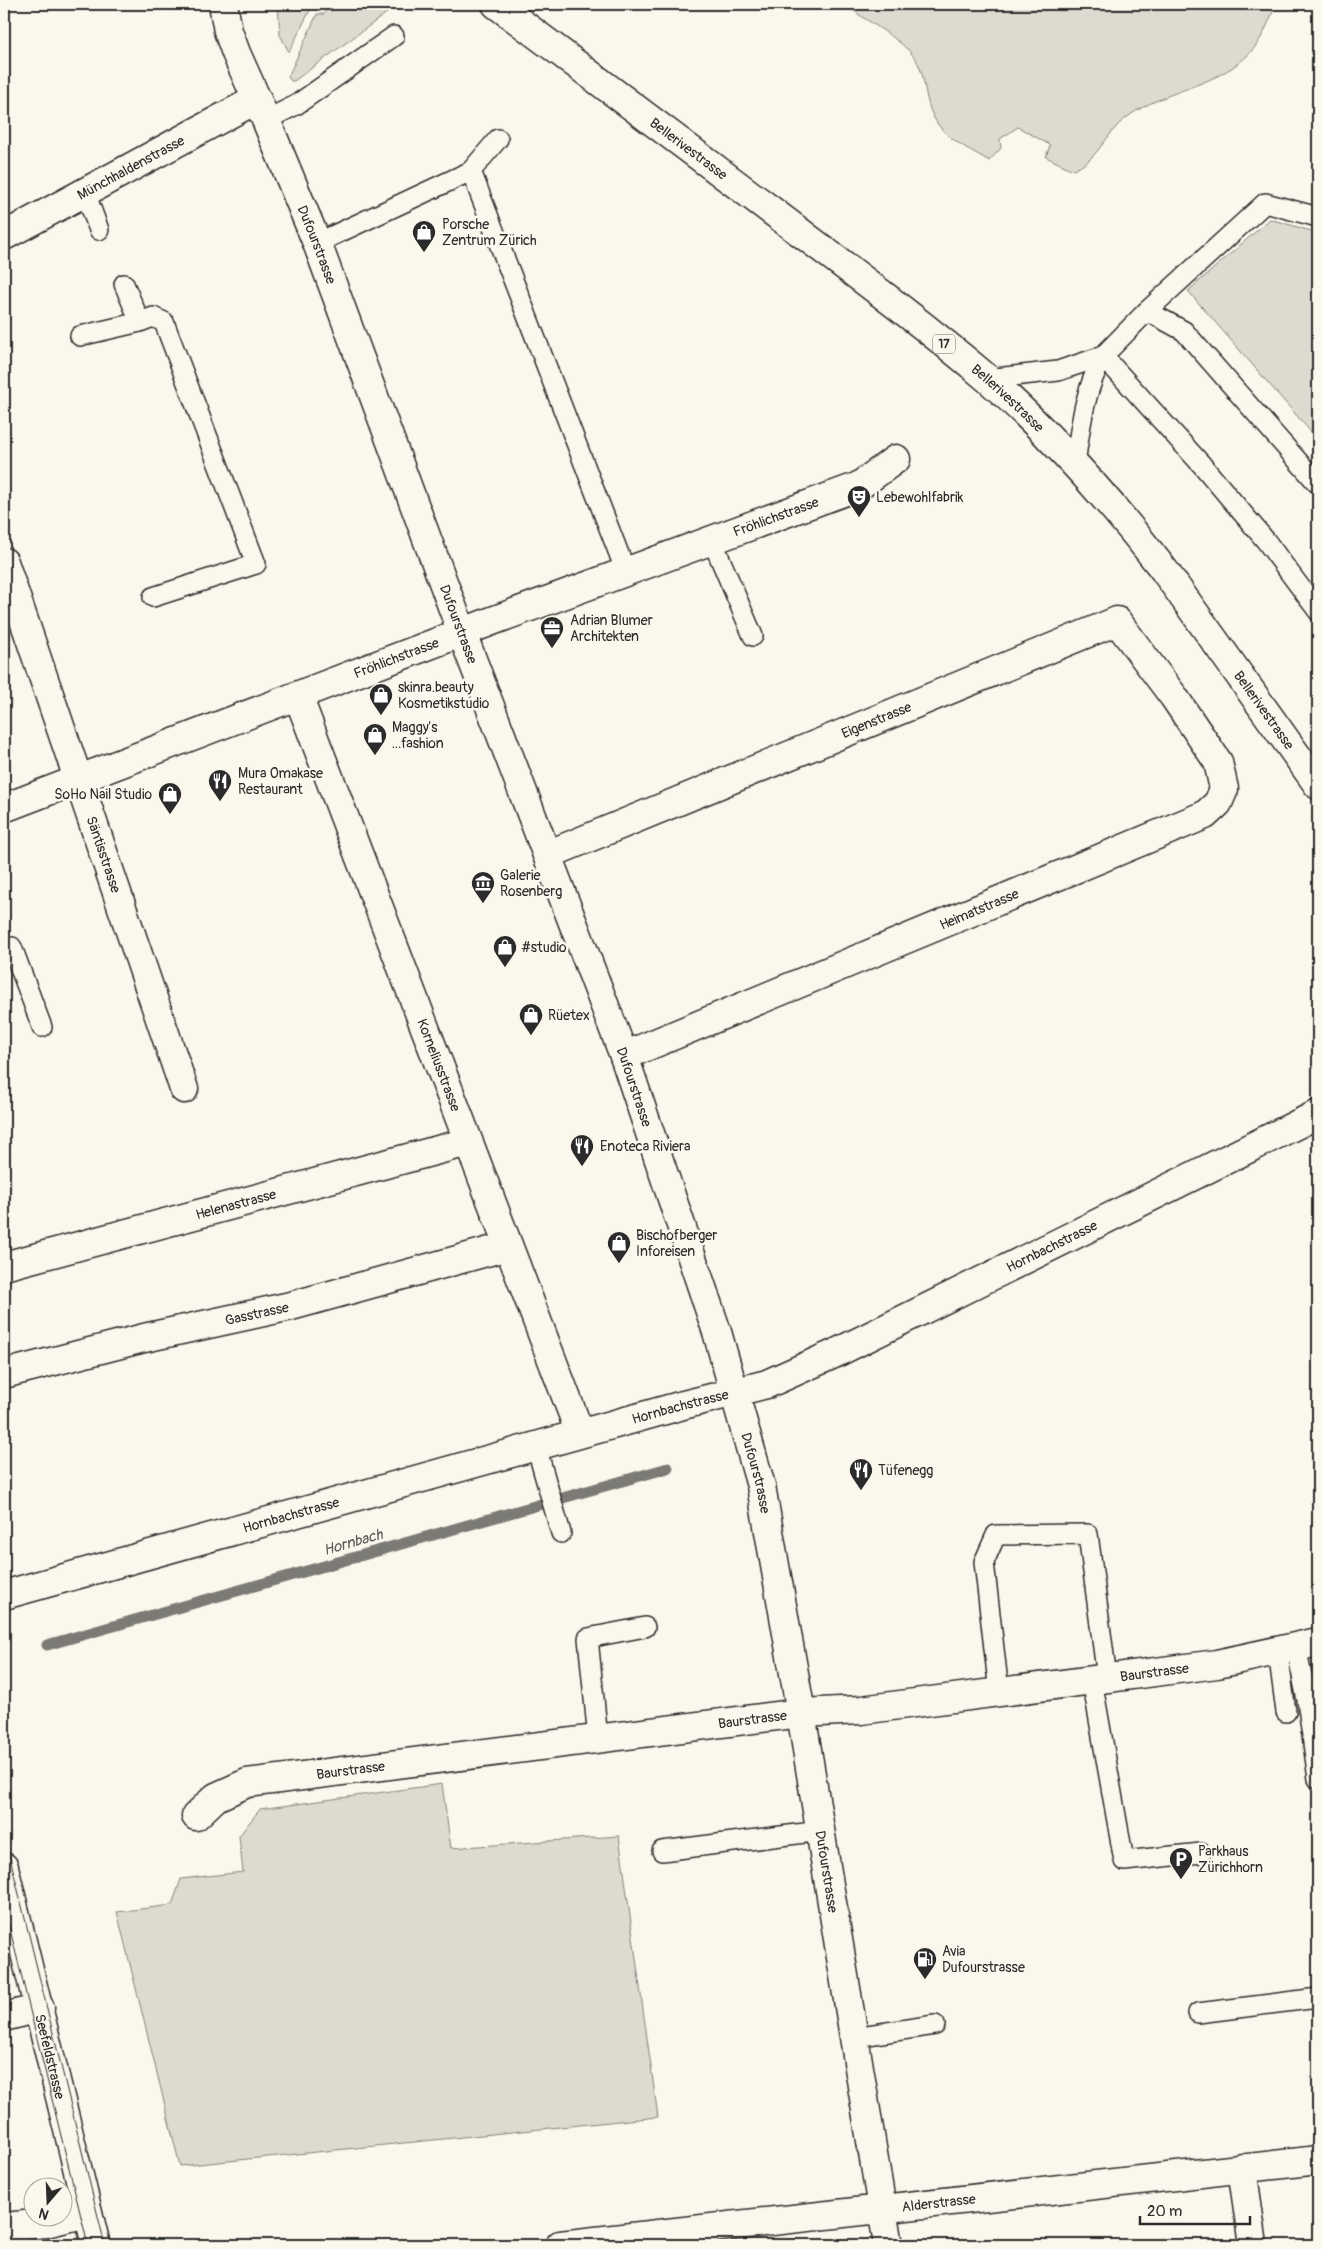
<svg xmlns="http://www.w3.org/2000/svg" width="1322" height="2249" viewBox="0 0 1322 2249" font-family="Pangolin,sans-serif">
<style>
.green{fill:#dddad0;stroke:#84827e}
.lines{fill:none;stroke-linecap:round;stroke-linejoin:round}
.stream{stroke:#7b7a75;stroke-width:11}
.service-casing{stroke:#2b2b2b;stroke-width:22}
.minor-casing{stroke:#2b2b2b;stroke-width:31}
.primary-casing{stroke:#2b2b2b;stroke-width:31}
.service{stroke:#fbf7ec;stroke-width:19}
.minor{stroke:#fbf7ec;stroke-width:28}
.primary{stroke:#fbf7ec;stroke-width:28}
.tram{stroke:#2b2b2b;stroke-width:1}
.labels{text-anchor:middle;stroke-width:5;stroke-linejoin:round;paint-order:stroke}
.shield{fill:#fbf7ec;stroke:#696865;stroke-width:1}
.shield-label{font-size:12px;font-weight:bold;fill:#2b2b2b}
.street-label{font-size:14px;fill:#2b2b2b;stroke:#fbf7ec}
.poi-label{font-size:14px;fill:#2b2b2b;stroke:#fbf7ec;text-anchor:start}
.water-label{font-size:15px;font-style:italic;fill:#5a5956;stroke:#fbf7ec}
</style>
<rect width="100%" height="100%" fill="#fbf7ec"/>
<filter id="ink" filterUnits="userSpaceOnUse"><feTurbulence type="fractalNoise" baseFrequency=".02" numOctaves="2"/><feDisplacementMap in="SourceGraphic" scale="10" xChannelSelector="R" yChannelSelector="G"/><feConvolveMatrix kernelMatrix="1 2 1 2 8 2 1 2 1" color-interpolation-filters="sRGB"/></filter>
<g filter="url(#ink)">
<g class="green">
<path d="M278,4H313L289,52L280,35Z"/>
<path d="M331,4H399L294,81H291L288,77L317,14H324Z"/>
<path d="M850,4H1276C1269,21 1262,41 1249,54C1214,89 1158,90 1121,122C1105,137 1094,163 1073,170L1046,157L1050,145L1018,127L1000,139L1001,148L989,161C960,143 935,136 927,98C924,85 923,70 915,58C900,38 874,26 854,11Z"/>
<path d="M1270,219L1318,233V440L1188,291Z"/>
<path d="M442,1784L451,1848L619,1836L658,2117L180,2166L117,1912L172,1905L181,1879L243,1872L239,1836L260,1809Z"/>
</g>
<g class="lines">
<path class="stream" d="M47,1645L668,1468"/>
<g class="service-casing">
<g id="service">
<path d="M266,120L296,105L394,36"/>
<path d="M471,171L498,139"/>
<path d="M85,192L99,230"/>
<path d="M317,243L471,171L626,572"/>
<path d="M124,284L140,322"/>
<path d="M1147,311L1184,331L1318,484"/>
<path d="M80,336L140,322L153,317L164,322L256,564L153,597"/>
<path d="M987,379L1058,371L1103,356L1147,311L1265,203L1318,217"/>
<path d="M1075,464C1081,423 1084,393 1103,356L1202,465L1266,541L1318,611"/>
<path d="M712,540L753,636"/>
<path d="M4,950L12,947L42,1027"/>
<path d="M536,1446L561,1533"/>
<path d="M1296,1646L1307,1700L1318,1779"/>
<path d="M1278,1651L1286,1712"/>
<path d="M1092,1680L1124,1861L1201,1853"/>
<path d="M999,1692L984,1562L996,1535L1088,1534L1107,1678"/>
<path d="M598,1739L588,1638L645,1627"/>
<path d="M662,1851L821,1831"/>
<path d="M1198,2013L1318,1998"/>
<path d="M854,2037L935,2025"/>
</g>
</g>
<g class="minor-casing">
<g id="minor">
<path id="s1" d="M223,4L228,31L236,53L266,120L317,243L462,633L624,1056L717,1332L761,1486L801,1713L888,2245"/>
<path id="s2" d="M4,236L257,99"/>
<path id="s3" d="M4,562L184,1089"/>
<path id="s4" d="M298,696L580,1433"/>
<path id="s5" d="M4,808L492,621L859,486L896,459"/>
<path id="s6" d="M547,855L1117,621L1174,697L1218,762L1224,789L1218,803L1205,815L624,1056"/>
<path id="s7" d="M4,1266L468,1142"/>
<path id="s8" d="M4,1374L144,1338L291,1306L508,1246"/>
<path id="s9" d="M4,1595L683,1405L767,1384L836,1353L1318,1114"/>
<path id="s10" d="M196,1816L216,1797L247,1783L801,1713L861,1710L1217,1664L1318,1642"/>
<path id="s11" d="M4,1867L96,2245"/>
<path d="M4,2017L40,2008"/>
<path d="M1242,2168L1253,2245"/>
<path d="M4,2227L46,2223L88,2213"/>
<path id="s12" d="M560,2245L1318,2160"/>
</g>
</g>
<g class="primary-casing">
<g id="primary">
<path id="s13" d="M496,4C587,72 677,140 768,208C842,264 917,319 988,379C1053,436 1111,502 1164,570L1318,785"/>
</g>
</g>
<use href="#service" class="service"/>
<use href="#minor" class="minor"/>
<use href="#primary" class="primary"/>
<g class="tram">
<path d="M4,1833L105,2245"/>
<path d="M4,1905L88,2245"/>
</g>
</g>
</g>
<defs>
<g id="shop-pin" transform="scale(1.25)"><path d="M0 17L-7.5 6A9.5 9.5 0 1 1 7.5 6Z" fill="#2b2b2b" stroke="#fbf7ec"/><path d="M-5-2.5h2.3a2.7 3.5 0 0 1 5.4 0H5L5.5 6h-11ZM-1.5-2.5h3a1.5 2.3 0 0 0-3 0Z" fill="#fff"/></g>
<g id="theatre-pin" transform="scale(1.25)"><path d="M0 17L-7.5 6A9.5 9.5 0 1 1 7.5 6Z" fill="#2b2b2b" stroke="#fbf7ec"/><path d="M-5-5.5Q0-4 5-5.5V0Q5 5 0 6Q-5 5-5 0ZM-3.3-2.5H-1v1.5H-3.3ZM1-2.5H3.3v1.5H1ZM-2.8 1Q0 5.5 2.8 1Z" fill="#fff"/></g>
<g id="office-pin" transform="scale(1.25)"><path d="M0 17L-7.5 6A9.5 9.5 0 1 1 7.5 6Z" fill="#2b2b2b" stroke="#fbf7ec"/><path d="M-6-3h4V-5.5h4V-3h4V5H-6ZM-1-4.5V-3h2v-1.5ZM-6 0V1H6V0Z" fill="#fff"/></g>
<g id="restaurant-pin" transform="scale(1.25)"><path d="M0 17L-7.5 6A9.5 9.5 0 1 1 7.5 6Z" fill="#2b2b2b" stroke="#fbf7ec"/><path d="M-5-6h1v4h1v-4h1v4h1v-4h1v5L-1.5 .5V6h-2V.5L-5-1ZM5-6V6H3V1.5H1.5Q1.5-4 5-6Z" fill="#fff"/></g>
<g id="museum-pin" transform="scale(1.25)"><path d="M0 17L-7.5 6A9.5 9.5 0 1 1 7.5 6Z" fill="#2b2b2b" stroke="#fbf7ec"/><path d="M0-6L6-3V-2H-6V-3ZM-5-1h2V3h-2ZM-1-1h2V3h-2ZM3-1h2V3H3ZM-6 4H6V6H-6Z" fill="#fff"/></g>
<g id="parking-pin" transform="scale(1.25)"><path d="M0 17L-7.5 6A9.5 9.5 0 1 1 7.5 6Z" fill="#2b2b2b" stroke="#fbf7ec"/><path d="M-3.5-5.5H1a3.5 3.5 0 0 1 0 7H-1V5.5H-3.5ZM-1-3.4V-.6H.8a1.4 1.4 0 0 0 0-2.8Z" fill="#fff"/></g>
<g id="fuel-pin" transform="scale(1.25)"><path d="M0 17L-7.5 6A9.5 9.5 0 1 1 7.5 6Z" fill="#2b2b2b" stroke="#fbf7ec"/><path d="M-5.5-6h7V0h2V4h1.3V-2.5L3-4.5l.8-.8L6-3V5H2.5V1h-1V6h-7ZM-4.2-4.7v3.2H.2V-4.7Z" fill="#fff"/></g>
</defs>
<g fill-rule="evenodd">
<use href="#shop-pin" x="424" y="232"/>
<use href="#theatre-pin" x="859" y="497"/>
<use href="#office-pin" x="552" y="628"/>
<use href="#shop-pin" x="381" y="695"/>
<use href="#shop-pin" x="375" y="735"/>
<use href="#restaurant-pin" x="220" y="781"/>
<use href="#shop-pin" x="170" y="794"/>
<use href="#museum-pin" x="483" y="883"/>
<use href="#shop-pin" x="505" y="947"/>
<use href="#shop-pin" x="531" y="1015"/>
<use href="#restaurant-pin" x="582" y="1146"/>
<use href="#shop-pin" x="619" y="1243"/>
<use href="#restaurant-pin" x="861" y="1470"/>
<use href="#parking-pin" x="1181" y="1859"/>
<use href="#fuel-pin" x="925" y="1959"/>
</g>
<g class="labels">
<rect class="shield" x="933" y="334.5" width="22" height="19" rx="4"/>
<g class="shield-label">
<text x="944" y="348">17</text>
</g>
<g class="street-label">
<text dy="5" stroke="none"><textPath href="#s13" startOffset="241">Bellerivestrasse</textPath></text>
<text dy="5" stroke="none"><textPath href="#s2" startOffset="144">Münchhaldenstrasse</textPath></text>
<text dy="5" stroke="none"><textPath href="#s1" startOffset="259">Dufourstrasse</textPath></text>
<text dy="5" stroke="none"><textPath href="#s13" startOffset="646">Bellerivestrasse</textPath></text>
<text dy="5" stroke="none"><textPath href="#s5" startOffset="825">Fröhlichstrasse</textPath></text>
<text dy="5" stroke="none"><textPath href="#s1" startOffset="664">Dufourstrasse</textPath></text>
<text dy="5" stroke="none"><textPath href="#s5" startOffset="420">Fröhlichstrasse</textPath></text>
<text dy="5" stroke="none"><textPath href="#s13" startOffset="1051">Bellerivestrasse</textPath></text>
<text dy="5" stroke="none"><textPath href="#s6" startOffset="356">Eigenstrasse</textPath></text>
<text dy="5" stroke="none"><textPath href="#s3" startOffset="309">Säntisstrasse</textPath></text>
<text transform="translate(979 909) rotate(-23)" y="5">Heimatstrasse</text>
<text dy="5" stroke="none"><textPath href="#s4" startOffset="395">Korneliusstrasse</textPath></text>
<text dy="5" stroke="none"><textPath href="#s1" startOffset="1159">Dufourstrasse</textPath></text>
<text dy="5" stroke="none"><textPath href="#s7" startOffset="240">Helenastrasse</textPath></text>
<text dy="5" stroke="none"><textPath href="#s9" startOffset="1108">Hornbachstrasse</textPath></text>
<text dy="5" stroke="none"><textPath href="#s8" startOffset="260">Gasstrasse</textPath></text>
<text dy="5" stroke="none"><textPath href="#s9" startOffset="702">Hornbachstrasse</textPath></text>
<text dy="5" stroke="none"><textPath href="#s1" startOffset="1564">Dufourstrasse</textPath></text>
<text dy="5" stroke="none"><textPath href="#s9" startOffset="298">Hornbachstrasse</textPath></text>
<text dy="5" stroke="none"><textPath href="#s10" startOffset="976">Baurstrasse</textPath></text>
<text dy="5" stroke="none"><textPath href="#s10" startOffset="571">Baurstrasse</textPath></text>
<text dy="5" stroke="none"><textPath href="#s10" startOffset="166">Baurstrasse</textPath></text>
<text dy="5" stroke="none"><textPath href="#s1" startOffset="1969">Dufourstrasse</textPath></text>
<text dy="5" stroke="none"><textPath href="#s11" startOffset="195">Seefeldstrasse</textPath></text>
<text dy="5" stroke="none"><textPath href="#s12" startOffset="381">Alderstrasse</textPath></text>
</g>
<g class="poi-label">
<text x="442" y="229">Porsche<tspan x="442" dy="16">Zentrum Zürich</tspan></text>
<text x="876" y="502">Lebewohlfabrik</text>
<text x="570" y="625">Adrian Blumer<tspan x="570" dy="16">Architekten</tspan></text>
<text x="398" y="692">skinra.beauty<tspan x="398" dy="16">Kosmetikstudio</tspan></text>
<text x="392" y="732">Maggy's<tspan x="392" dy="16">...fashion</tspan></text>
<text x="238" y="778">Mura Omakase<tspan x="238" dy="16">Restaurant</tspan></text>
<text x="152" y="799" text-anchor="end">SoHo Nail Studio</text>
<text x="500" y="880">Galerie<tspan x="500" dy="16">Rosenberg</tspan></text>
<text x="522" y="952">#studio</text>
<text x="548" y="1020">Rüetex</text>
<text x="600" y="1151">Enoteca Riviera</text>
<text x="636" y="1240">Bischofberger<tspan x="636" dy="16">Inforeisen</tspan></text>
<text x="878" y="1475">Tüfenegg</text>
<text x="1198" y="1856">Parkhaus<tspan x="1198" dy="16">Zürichhorn</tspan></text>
<text x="942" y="1956">Avia<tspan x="942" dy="16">Dufourstrasse</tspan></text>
</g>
<g class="water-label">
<text transform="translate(353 1542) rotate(-16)" y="5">Hornbach</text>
</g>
</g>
<rect width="1322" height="2249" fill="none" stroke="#fbf7ec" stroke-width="20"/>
<rect x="10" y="10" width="1302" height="2229" fill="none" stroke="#2b2b2b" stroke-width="2" filter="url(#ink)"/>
<g transform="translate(48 2202) rotate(199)"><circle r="24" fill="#fbf7ec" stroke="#a8a59f"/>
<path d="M0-4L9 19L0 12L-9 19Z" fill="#2b2b2b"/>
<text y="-8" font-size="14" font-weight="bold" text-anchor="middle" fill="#2b2b2b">N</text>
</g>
<path d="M1140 2216v8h110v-8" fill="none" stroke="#2b2b2b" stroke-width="2.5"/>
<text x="1147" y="2216" font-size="15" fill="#2b2b2b" stroke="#fbf7ec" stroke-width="4" paint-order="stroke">20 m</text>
</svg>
